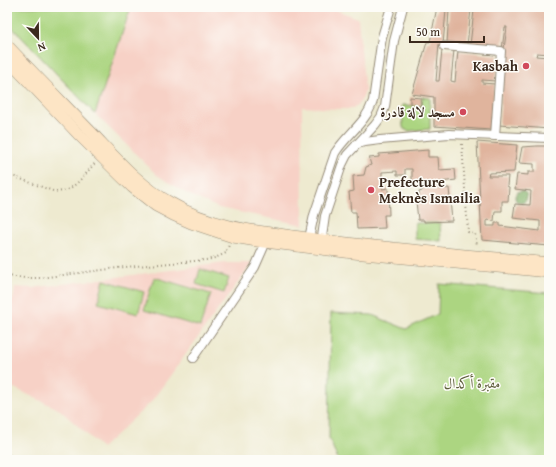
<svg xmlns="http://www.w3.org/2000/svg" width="556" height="467" viewBox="0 0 556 467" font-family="'Gentium Book Plus',Amiri,serif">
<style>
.built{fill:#f7d1c6}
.green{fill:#acd581;stroke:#748050}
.forest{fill:#89b66f;stroke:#627046}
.building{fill:#e0b49d}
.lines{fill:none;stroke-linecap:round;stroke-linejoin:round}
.street-casing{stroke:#948a77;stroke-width:10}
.secondary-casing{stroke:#948a77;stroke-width:12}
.path{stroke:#948a77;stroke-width:2;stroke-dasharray:1 3;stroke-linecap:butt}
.street{stroke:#fff;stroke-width:8}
.secondary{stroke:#fde5c5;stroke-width:11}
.poi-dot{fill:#d1495b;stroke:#fdfcf7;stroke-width:1.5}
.labels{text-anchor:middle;stroke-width:3;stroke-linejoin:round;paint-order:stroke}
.poi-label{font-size:14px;font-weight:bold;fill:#3b2a1e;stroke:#fdfcf7;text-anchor:end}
.park-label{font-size:14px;fill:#5d5d3c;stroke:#fdfcf7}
</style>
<rect width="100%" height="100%" fill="#fdfcf7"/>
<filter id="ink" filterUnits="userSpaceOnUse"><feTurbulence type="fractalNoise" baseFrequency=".025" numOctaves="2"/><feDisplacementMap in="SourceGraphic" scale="8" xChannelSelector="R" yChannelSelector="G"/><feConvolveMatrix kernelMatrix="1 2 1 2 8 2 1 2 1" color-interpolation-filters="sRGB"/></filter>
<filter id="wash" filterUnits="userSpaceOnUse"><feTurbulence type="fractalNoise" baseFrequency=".012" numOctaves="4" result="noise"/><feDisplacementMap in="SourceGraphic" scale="16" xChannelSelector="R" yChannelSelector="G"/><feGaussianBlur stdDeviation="0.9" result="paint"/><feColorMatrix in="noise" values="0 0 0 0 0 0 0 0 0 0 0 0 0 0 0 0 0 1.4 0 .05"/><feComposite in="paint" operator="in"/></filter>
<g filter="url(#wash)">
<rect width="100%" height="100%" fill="#eeead0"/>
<g class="built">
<path d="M131,7H328L358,18L365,91L363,97L359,104L351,109H338L302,107L303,225L219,208L187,194L157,175L95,114Z"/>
<path d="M225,263H252L151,402L102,448L60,410L10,386H7V298L13,299L15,287L32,288Z"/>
</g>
<g class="green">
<path d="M7,7H131L95,114L7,22Z"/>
<path d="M422,97L430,98V129L408,131L404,129L403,127L402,105L421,106Z"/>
<path d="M415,223H440L441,241L415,239Z"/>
<path d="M200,269L229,278L224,293L196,284Z"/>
<path d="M154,277L211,294L200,327L144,310Z"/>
<path d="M104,280L144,292L138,314L98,303Z"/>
<path d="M439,284L549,293V460H338L329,438L331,313L372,315L406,329L438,314Z"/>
<path d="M7,451L25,460H7Z"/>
</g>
<circle class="forest" cx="521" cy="197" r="6"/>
<g id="blocks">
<g class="building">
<path d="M437,7H549V54L537,53L536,56L549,57V129L499,125L504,49L507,27H505L502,49L470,45L474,10H471L467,45L447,43L449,10H446L443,45L439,44L436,81H439L442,49L454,50L451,81L455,82L458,51L498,55L495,81L482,80V83L495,84L491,130L434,126V97L412,94L427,42H430Z"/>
<path d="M410,97L421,98V106L410,105Z"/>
<path d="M477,142L517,145L514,172L489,173L488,176H508L507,186L509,187L508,201H502V211H495L494,221L487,220V226H495V223H500V226L540,231V221L513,218L515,204L530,205L531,191L515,189L517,174L528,175V172H534V164L519,163L522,147L537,146H549V246L482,240Z"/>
<path d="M428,150V157H438L439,170L455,169L456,180L440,182V189L449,188L452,221L424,222V220H418L416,201H419V192L422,191L421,182L412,184V169H405V175H397V171L382,172V189L388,188L389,215H384L385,228L357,229L356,212H351L349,192L354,191L353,176L364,175L366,167L371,165L369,158L379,157V154Z"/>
</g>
</g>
</g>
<g filter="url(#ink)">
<use href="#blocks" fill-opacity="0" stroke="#948a77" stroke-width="1"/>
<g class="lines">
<g class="street-casing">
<g id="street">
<path d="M444,46L501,51L495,136"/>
<path d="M357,144L365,142L380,140L449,134L549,138"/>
<path d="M308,243L314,215L335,153C347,134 366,123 373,101L382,37L391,7"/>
<path d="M321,244L325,216L342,165L347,155L375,125L381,117L385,107L394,41L403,7"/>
<path d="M193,358L255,267L266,242"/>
</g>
</g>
<g class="secondary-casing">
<g id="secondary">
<path d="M7,45C35,75 64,104 93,134C116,158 141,187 171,203C218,231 270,232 322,240C397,250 473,255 549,263"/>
<path d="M7,59L78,134L132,187L156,206L173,215L191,223L233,237L257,241L353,253L549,272"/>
</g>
</g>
<g class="path">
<path d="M462,144L468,232L475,234L477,245"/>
<path d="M7,174L53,191C72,195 84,175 95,163"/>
<path d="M7,276L25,278H40L125,267L206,260L215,258L226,253L229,245"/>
</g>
<use href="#street" class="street"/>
<use href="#secondary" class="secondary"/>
</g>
</g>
<g class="poi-dot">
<circle cx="526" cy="66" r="4"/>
<circle cx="463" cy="112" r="4"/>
<circle cx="371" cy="190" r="4"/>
</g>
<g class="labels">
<g class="poi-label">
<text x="518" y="71">Kasbah</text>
<text x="455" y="117">مسجد لالة قادرة</text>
<text x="379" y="187" text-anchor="start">Prefecture<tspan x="379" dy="16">Meknès Ismailia</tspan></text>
</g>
<g class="park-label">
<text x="472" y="388">مقبرة أكدال</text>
</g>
</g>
<rect width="556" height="467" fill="none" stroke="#fdfcf7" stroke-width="24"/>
<g transform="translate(38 38) rotate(158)" stroke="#fdfcf7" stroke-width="3" paint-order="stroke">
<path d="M0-3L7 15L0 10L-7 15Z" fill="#3b2a1e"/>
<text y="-6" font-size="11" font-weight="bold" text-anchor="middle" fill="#3b2a1e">N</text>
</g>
<path d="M410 36v6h74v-6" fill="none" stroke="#3b2a1e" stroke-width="2"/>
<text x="416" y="36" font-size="12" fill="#3b2a1e" stroke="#fdfcf7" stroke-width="3" paint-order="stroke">50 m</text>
</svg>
